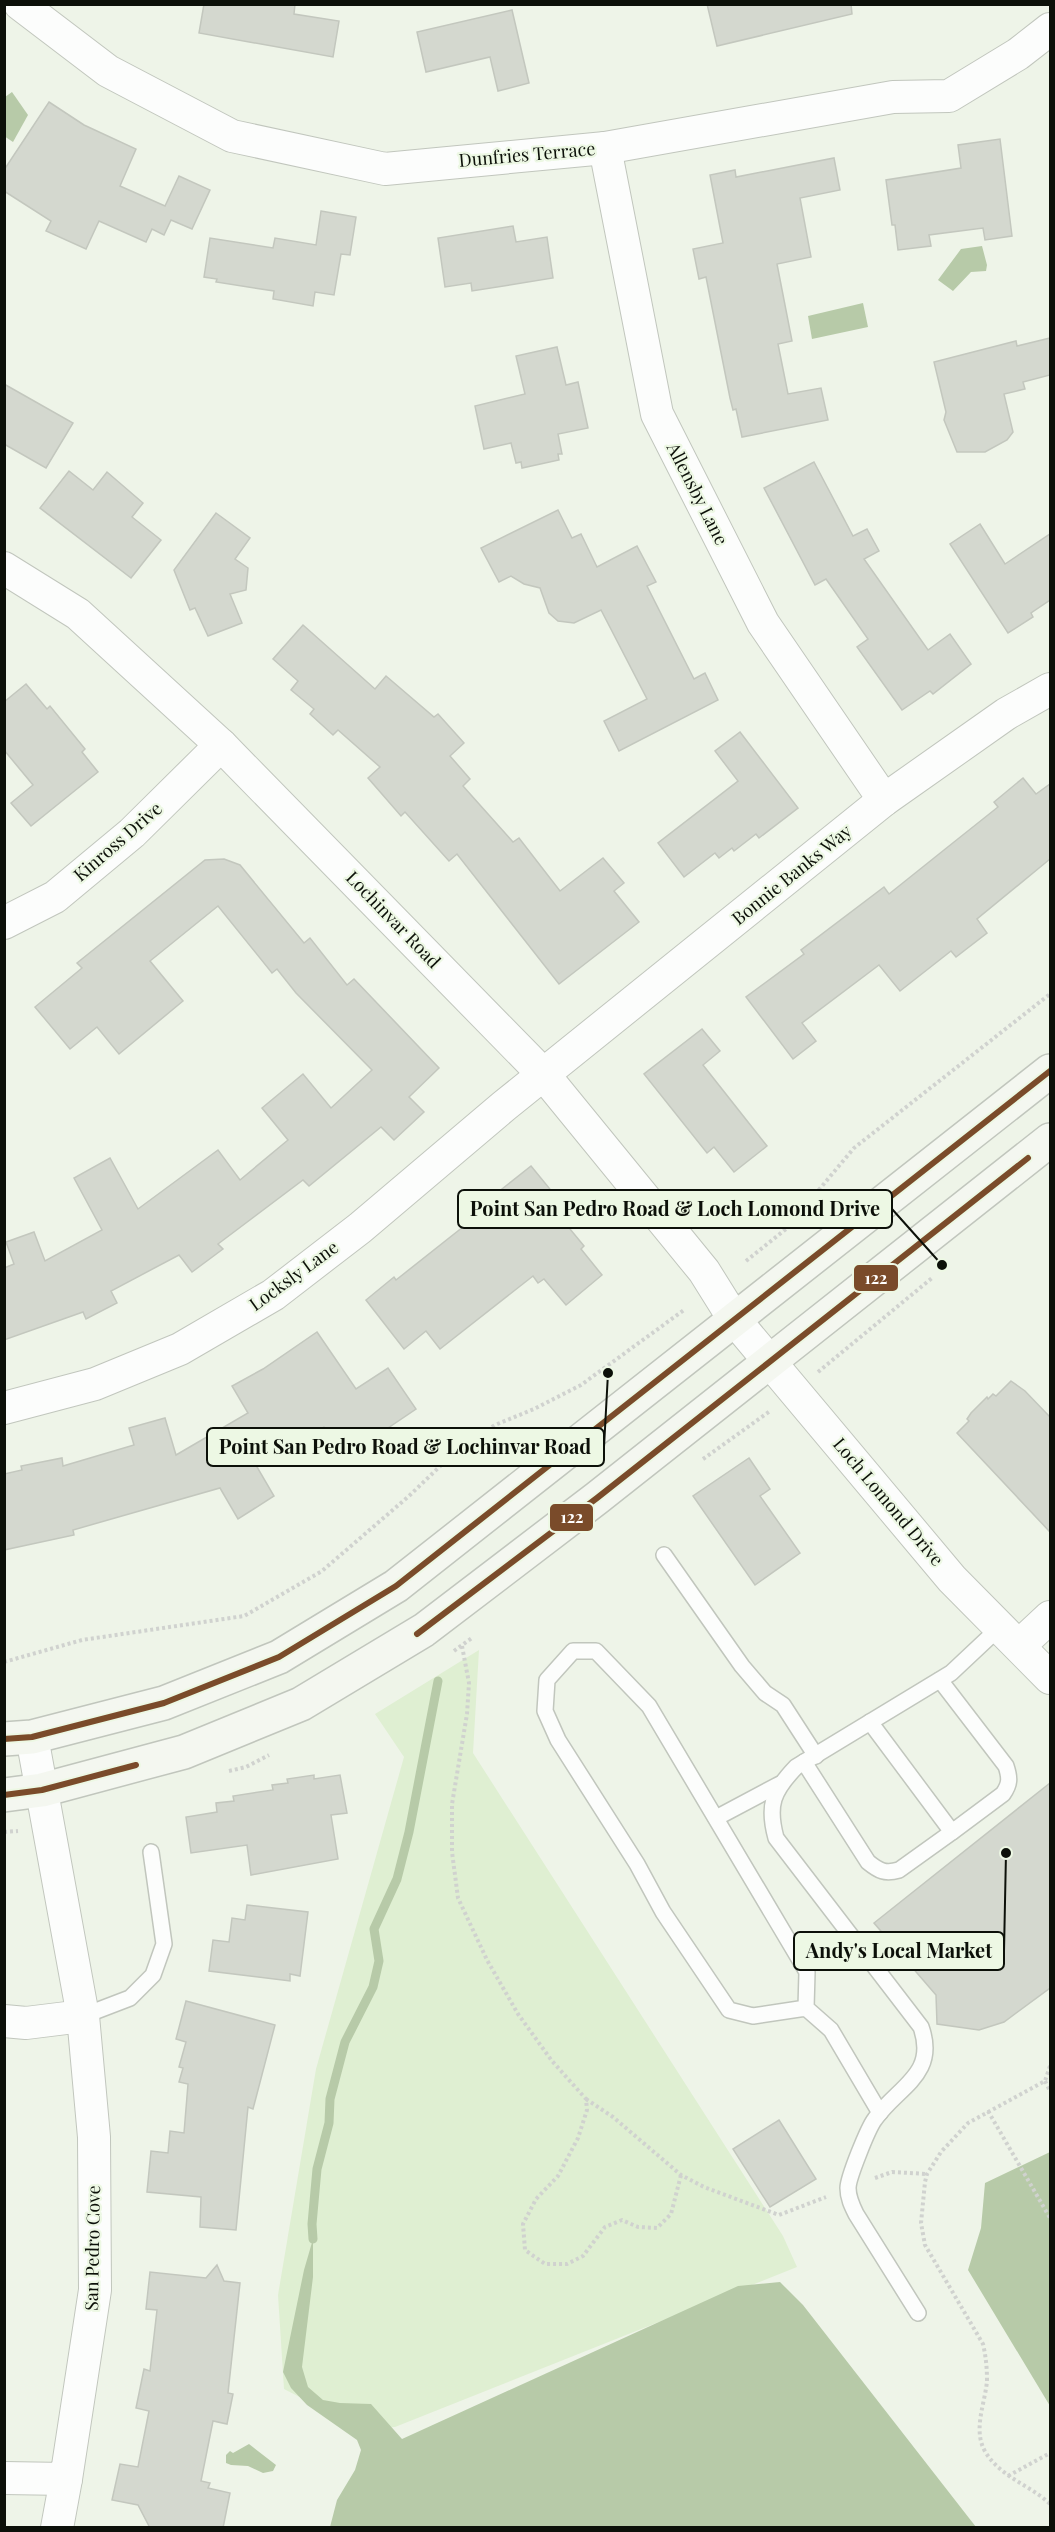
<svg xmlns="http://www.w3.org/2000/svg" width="1055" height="2532" viewBox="0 0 1055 2532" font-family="'Playfair Display',serif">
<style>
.green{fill:#dfefd2}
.water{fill:#b7caa8}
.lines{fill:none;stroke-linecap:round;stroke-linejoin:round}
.stream{stroke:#b7caa8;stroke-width:9}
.building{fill:#d4d8cf;stroke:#c3c7be;stroke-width:1.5}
.lane-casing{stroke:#c1c6bd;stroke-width:18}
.street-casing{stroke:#c1c6bd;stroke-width:34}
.secondary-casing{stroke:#c1c6bd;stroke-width:36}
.path{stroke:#d0d2cf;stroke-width:4;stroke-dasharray:3 3;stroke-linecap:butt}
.lane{stroke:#fcfdfc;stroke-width:15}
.street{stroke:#fcfdfc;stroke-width:32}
.secondary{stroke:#f4f7f0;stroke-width:33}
.bus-1-casing{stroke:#edf8e4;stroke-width:10}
.bus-1{stroke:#7a4b2a;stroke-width:6}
.labels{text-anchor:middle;stroke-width:4.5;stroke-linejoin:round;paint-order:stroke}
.street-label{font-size:18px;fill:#0c1009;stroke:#edf8e4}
.leader{fill:none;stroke:#0c1009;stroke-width:2}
.callout-dot{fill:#0c1009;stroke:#edf8e4;stroke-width:2}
.callout{fill:#edf8e4;stroke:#0c1009;stroke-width:2}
.callout-label{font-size:20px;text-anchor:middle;font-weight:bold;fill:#0c1009}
.line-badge{stroke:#edf8e4;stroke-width:2}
.badge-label{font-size:16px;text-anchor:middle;font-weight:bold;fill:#fff}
</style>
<rect width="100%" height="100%" fill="#eef4e8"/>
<path class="green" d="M479,1650L473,1753L783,2236L797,2267L395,2427L362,2429L284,2389L278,2295L316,2069L404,1757L375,1714Z"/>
<g class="water">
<path d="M12,92L28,115L13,142L4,136L5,97Z"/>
<path d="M982,246L987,265L986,271L971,272L953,291L938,280L961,249Z"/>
<path d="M863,303L868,327L812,339L808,316Z"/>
<path d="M1050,2152V2406L968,2270L981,2228L985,2183Z"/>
<path d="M313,2239V2277L302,2367L308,2387L323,2400L340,2403L371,2404L402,2439L738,2286L780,2282L803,2305L976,2527H330L337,2500L355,2470L361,2450L357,2440L307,2405L291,2388L283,2372L304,2270Z"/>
<path d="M249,2444L276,2465L273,2471L263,2473L248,2466L231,2465L226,2463V2455L230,2451L233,2453Z"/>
</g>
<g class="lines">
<path class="stream" d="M313,2239L312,2224L317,2169L329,2123L330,2099L345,2042L373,1987L379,1961L374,1929L397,1879L409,1832L438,1681"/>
</g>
<g class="building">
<path d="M204,4H295L294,14L339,21L333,57L199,33Z"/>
<path d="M707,4H851L852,14L717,46Z"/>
<path d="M512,10L529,83L498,91L490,57L426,72L417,32Z"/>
<path d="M49,102L84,125L136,149L120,186L165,206L179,176L210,190L192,229L171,220L164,235L152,229L146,242L99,221L86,249L46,231L51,221L4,191V170Z"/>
<path d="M1000,139L1012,236L985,240L983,228L929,235L931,246L898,250L895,225H892L886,180L961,168L958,145Z"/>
<path d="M834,158L840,190L800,198L811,257L777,264L792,341L778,344L788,394L821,388L828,420L742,437L736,409L733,410L730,398L706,277L699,279L693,249L723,243L710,175L735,170L736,177Z"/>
<path d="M321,211L356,217L350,255L341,254L334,295L315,292L313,306L273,299L274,291L216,282L217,279L204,277L210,238L273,248L275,238L316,245Z"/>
<path d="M513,226L516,242L547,237L553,278L472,291L471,283L445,287L438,238Z"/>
<path d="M1050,338V375L1023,382L1025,389L1004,394L1013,432L1007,440L985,452H957L944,420L946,412L934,362L1016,341L1017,346Z"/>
<path d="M557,347L566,385L578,382L588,428L558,434L562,454H558L559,460L522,468L521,462L516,463L511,443L484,449L475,406L525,394L516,356Z"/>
<path d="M4,384L73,423L46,468L4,444Z"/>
<path d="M814,462L853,536L867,529L879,551L864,559L928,650L950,634L971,664L933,694L930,691L902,710L857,647L868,639L826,579L815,585L764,488Z"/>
<path d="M69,471L93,490L107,472L143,503L132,517L161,540L131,578L40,508Z"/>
<path d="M558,510L572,538L581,534L597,567L637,546L656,582L647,586L694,679L705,673L718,700L619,751L604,721L647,699L601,610L574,623L558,621L549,613L540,588L524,584L511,576L499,582L481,548Z"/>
<path d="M216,513L250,538L235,559L248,568L246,590L230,594L242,623L208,636L195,608L190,610L174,570Z"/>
<path d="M980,524L1005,564L1050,534V600L1031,613L1033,617L1008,633L950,544Z"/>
<path d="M303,625L375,689L386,676L434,717L438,714L464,743L450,756L470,779L463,786L513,842L519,838L560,891L603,858L624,883L614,891L639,922L559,984L457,854L449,861L405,812L401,816L368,778L380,767L338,730L333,735L310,714L314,709L291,690L298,681L273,659Z"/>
<path d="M26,684L47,709L50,706L85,749L82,752L98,772L31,826L11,803L33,785L4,750V702Z"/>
<path d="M740,732L798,808L759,838L756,834L734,851L732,848L719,858L715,853L684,877L658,843L738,781L715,751Z"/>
<path d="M1023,778L1036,794L1050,784V859L977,919L987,933L956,957L951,951L900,991L879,965L802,1023L816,1041L793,1059L746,997L804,954L801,950L884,887L889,894L949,846L998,807L994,802Z"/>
<path d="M224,859L240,865L304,943L310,938L347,985L354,979L439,1068L409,1097L424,1112L394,1140L381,1127L309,1186L303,1180L218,1244L223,1249L192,1272L179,1255L111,1291L117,1303L86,1319L83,1312L4,1340V1268L14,1264L6,1242L34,1232L45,1261L102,1230L74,1178L110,1158L138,1209L218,1150L240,1180L288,1140L262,1108L303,1074L331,1108L372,1070L296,993L277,969L272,973L218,906L150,961L183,1001L119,1054L97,1027L70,1049L35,1007L82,968L77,963L205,860Z"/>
<path d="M702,1029L720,1051L703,1065L767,1146L734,1172L714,1147L707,1153L644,1074Z"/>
<path d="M531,1166L554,1194L546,1200L584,1246L581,1249L602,1275L566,1305L544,1279L538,1283L533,1276L440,1349L426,1331L404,1349L366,1300L394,1277L396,1280L473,1219L469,1215Z"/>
<path d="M317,1332L356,1389L388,1368L416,1409L345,1457L324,1427L257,1467L274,1496L238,1519L220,1488L73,1530L74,1535L4,1550V1474L22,1470L21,1466L62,1458L63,1466L134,1445L129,1428L165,1418L176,1455L248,1413L232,1386L263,1369Z"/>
<path d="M1011,1381L1025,1391L1050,1417V1532L957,1433L969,1421L967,1419L971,1413L987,1397L988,1399L993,1394L996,1396Z"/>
<path d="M749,1458L770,1489L760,1496L800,1553L755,1585L693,1496Z"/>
<path d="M314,1775V1779L340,1775L347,1813L331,1815L338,1859L251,1875L247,1845L191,1853L186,1817L217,1812L216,1803L234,1801L233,1796L273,1790L272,1785L288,1783L287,1779Z"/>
<path d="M1050,1783V1988L1004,2022L979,2030L937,2024L936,1995L874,1923Z"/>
<path d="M247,1905L308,1912L300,1976L290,1974V1981L209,1971L213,1940L229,1942L232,1918L245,1920Z"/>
<path d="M186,2001L275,2025L253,2109L248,2107L236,2230L200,2227L201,2197L147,2192L151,2151L168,2153L170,2131L184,2133L188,2084L179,2082L183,2068L179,2067L186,2042L176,2039Z"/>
<path d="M779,2120L816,2179L770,2207L733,2149Z"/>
<path d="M217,2265L224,2281L240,2283L228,2393L233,2394L227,2424L213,2421L201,2481L210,2483L208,2488L230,2493L223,2528H150L138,2505L112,2500L120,2464L138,2467L149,2411L136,2408L144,2369L150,2371L157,2310L146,2309L150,2272L206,2278Z"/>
</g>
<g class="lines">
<g class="lane-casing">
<g id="lane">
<path d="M664,1555L742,1666L765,1693L783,1705L816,1756"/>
<path d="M870,1722L952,1832L1003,1794C1010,1784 1010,1778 1006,1766L940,1680"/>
<path d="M804,1762L868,1862C879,1871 885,1874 899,1870L952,1832"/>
<path d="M716,1818L780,1784"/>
<path d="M806,2008L753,2016L729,2010L663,1912L637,1864L558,1740L545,1711L547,1680L573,1651H596L649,1706L807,1972L806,2008L831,2030L880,2113"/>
<path d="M83,2016L130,1998L153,1975L164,1944L151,1852"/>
<path d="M918,2313L856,2214C852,2206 848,2198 848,2188C848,2178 868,2128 875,2119C897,2087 938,2075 921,2027L776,1838C767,1805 773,1791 796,1767L951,1673L1000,1627"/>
</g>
</g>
<g class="street-casing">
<g id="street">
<path d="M20,4L108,71L232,136L385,169L605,148L893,97L949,96L1018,54L1050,29"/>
<path d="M605,148L657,414L763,623L884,800"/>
<path d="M4,568L78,614L221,745L544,1075L704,1271L734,1319L952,1579L1050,1678"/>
<path d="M4,923L55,897L132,833L221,745"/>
<path d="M4,1408L95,1384L180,1349L273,1295L360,1228L504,1106L884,800L1006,714L1050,689"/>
<path d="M1020,1645L1050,1617"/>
<path d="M4,2021L26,2023L83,2016"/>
<path d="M4,2478L66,2479L95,2290L94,2137L83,2016L32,1737"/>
<path d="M57,2528L66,2479"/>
</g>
</g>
<g class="secondary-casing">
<g id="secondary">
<path d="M4,1739L32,1737L164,1703L279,1657L396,1586L1050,1071"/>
<path d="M4,1795L42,1790L184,1752L301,1704L424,1630L597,1498L1050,1140"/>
</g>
</g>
<g class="path">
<path d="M746,1261L786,1229L854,1148L1050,994"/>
<path d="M818,1372L932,1278"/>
<path d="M703,1459L770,1411"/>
<path d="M462,1646L469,1683L467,1714L452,1804V1852L458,1898L487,1960L518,2014L552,2061L586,2099L587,2110L578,2138L558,2176L536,2199L523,2224L525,2250L545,2264H567L583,2256L605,2227L622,2220L638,2227L657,2228L671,2214L681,2175"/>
<path d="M454,1651L472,1638"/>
<path d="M4,1662L82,1640L244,1616L322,1571L409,1496L458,1449L495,1425L534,1409L581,1385L684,1310"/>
<path d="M229,1771L246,1767L269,1755"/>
<path d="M4,1832L18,1831"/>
<path d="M1050,2066L1045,2081L968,2123L941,2152L927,2174L925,2182L921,2223L925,2245L983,2344C986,2357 987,2368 987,2381C985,2404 972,2431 986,2453C1002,2478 1030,2485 1050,2504"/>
<path d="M1045,2081L1050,2091"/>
<path d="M586,2099L613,2117L681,2175L704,2187L779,2215L826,2197"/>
<path d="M988,2111L1050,2218"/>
<path d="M875,2178L892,2172L927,2174"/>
<path d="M1008,2476L1050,2453"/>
</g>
<use href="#lane" class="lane"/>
<use href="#street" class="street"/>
<use href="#secondary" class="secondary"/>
<g class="bus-1-casing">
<g id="bus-1">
<path d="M417,1634L597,1498L1028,1158"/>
<path d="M4,1739L32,1737L164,1703L279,1657L396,1586L1050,1071"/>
<path d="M4,1795L42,1790L136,1765"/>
</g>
</g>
<use href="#bus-1" class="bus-1"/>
</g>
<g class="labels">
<g class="street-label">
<text transform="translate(527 155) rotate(-5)" y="6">Dunfries Terrace</text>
<text transform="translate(697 494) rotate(63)" y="6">Allensby Lane</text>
<text transform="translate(118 842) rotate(-41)" y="6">Kinross Drive</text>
<text transform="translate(792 875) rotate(-39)" y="6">Bonnie Banks Way</text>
<text transform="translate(393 920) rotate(46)" y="6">Lochinvar Road</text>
<text transform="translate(294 1276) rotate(-36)" y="6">Locksly Lane</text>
<text transform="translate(888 1502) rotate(50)" y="6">Loch Lomond Drive</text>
<text transform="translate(93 2248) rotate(-89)" y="6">San Pedro Cove</text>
</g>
</g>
<path class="leader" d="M942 1265L892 1209M608 1373L604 1447M1006 1853L1004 1951"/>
<g class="callout-dot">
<circle cx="942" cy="1265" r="6"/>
<circle cx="608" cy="1373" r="6"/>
<circle cx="1006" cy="1853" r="6"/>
</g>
<g class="callout">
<rect x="458" y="1190" width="434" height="38" rx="6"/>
<rect x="207" y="1428" width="397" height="38" rx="6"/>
<rect x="794" y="1932" width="210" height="38" rx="6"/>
</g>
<g class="callout-label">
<text x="675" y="1216">Point San Pedro Road &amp; Loch Lomond Drive</text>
<text x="405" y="1454">Point San Pedro Road &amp; Lochinvar Road</text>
<text x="899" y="1958">Andy's Local Market</text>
</g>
<g class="line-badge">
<rect x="853" y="1264" width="46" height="28" rx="6" fill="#7a4b2a"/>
<rect x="549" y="1503" width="45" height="29" rx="6" fill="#7a4b2a"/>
</g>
<g class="badge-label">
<text x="876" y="1284">122</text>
<text x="572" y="1523">122</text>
</g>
<rect width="1055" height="2532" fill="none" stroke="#0c1009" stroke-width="12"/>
</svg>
